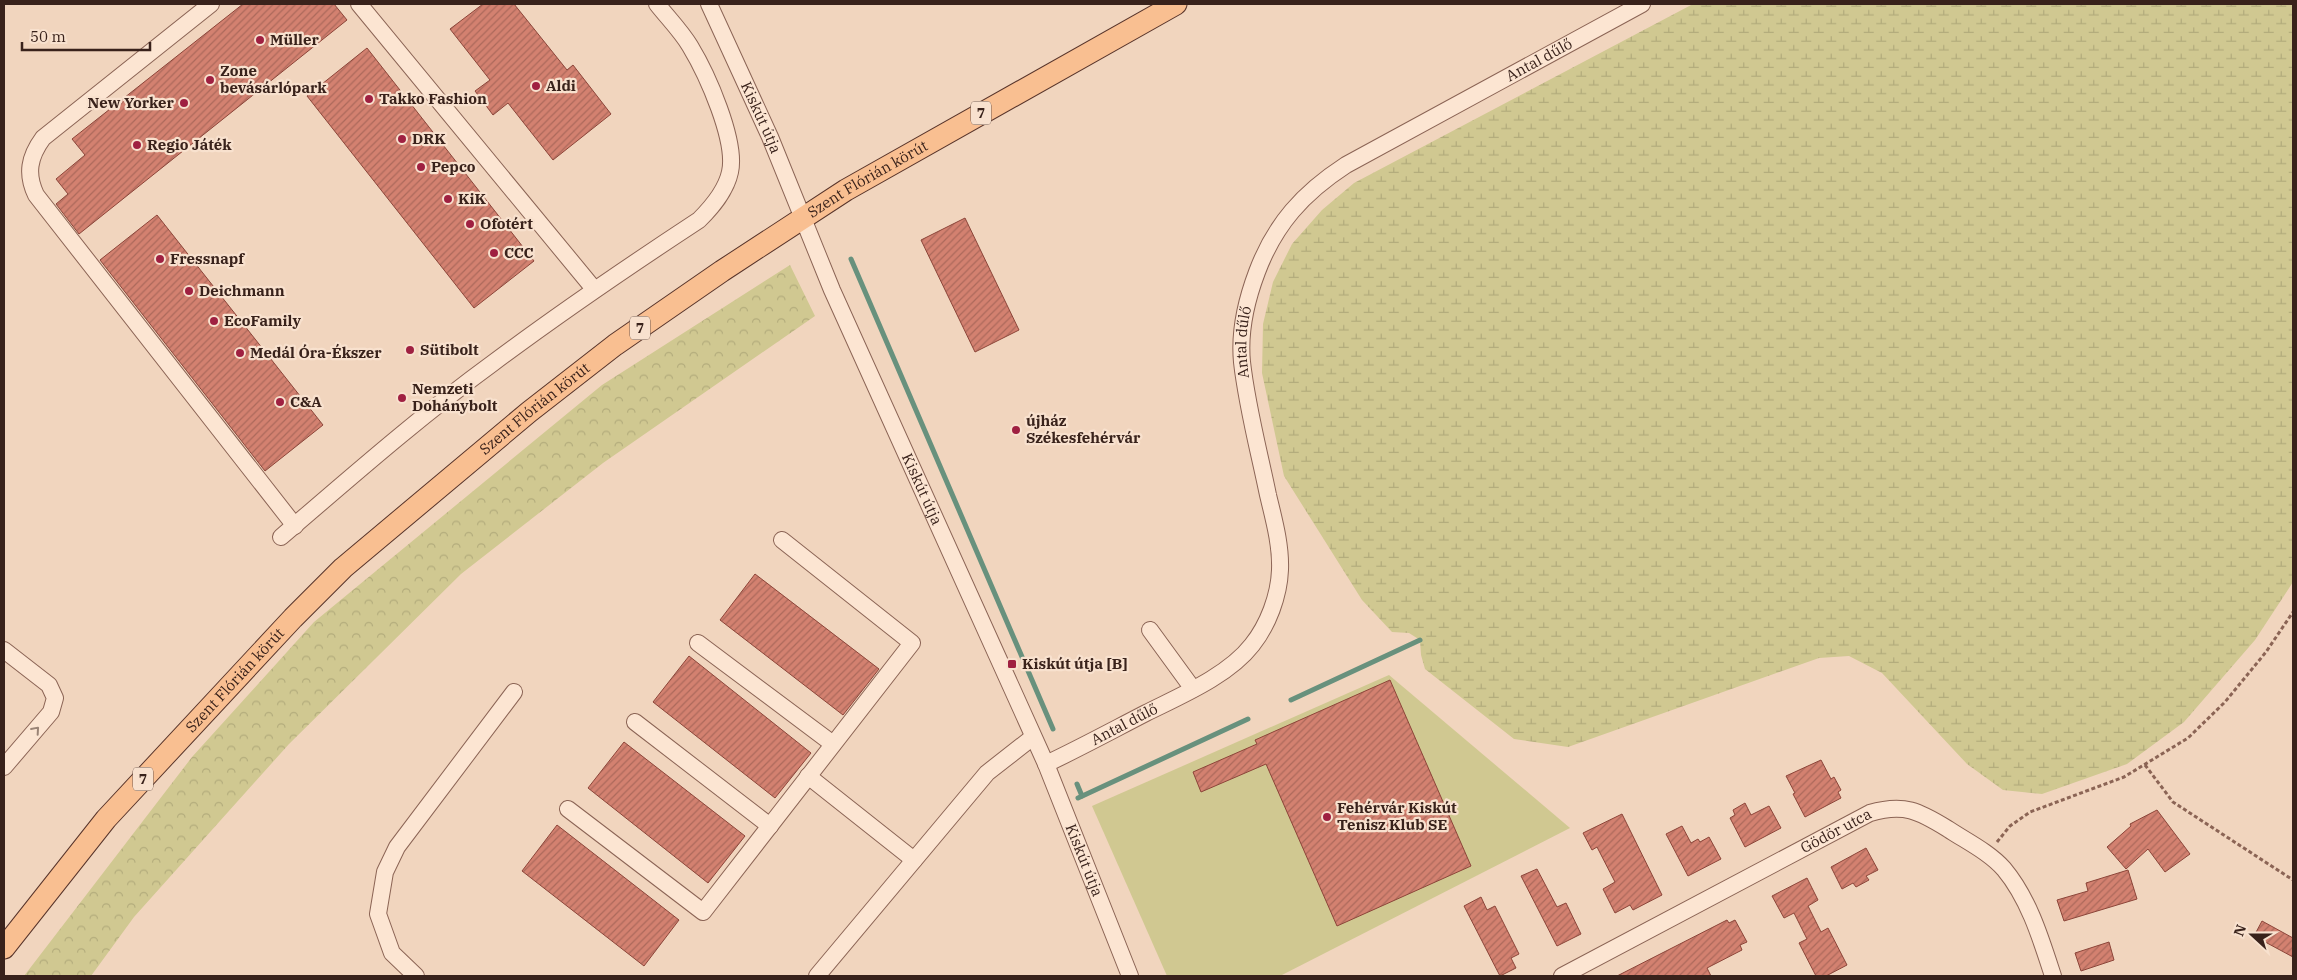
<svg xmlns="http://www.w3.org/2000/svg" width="2297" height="980" viewBox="0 0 2297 980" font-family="'IBM Plex Serif',serif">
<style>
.forest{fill:url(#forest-crowns)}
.wetland{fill:url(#wetland-marsh)}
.garden{fill:#d0c891}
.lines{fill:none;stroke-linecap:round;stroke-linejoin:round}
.stream{stroke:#68917d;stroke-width:5}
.building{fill:url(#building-hatch);stroke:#8c4539}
.minor-casing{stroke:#8b6455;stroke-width:18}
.major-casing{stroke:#58342a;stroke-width:23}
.path{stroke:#8b6455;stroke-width:3;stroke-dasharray:4 2.5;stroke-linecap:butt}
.minor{stroke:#fce5d2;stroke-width:16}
.major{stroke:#f9bf91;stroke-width:21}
.oneway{stroke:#9a8476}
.poi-dot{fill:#9f2041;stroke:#f8e1ce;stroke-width:2}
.labels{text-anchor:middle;stroke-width:4.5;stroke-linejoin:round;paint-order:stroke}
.shield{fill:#f8e1ce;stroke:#725b51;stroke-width:1}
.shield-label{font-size:14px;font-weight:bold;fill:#39221b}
.poi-label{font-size:15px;font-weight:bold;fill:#39221b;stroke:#f8e1ce;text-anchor:start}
.street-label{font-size:15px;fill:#39221b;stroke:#f8e1ce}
</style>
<defs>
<pattern id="forest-crowns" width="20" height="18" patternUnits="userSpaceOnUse" patternTransform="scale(1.25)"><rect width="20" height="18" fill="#d0c891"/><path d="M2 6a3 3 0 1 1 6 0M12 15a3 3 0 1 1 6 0" fill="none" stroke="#b3ac7c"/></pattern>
<pattern id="wetland-marsh" width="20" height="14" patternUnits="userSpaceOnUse" patternTransform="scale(1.25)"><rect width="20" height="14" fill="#d0c891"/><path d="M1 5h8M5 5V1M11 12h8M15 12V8" fill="none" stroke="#b3ac7c"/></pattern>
<pattern id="building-hatch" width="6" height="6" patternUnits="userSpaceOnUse" patternTransform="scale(1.25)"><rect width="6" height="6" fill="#d38170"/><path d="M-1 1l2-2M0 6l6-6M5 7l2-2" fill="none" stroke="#ac695b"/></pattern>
</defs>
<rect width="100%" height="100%" fill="#f1d5be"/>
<path class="forest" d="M790,265L815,316L603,463L461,574L289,744L134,917L91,976H24L192,757L314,622L602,385Z"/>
<path class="wetland" d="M1693,4H2293V582L2255,640L2184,722L2127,764L2042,794L2003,790L1967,764L1882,673L1849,656L1819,658L1568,747L1514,739L1425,669L1421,655L1420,640L1409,633L1392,632L1362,600L1284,476L1262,373L1263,324L1273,282L1292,244L1322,210L1354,183Z"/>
<path class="garden" d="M1389,675L1570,828L1280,976H1167L1092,806Z"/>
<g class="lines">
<g class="stream">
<path d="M851,259L1053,729"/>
<path d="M1291,700L1420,640"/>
<path d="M1077,784L1082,796"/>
<path d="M1078,798L1248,719"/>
</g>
</g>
<g class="building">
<path d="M243,4H334L347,20L79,234L56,204L68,194L56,179L85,155L72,139Z"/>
<path d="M483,4H514L567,70L573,65L611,114L553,160L508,103L493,115L475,91L490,80L450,29Z"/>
<path d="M367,48L534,261L474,308L307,96Z"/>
<path d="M157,215L323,425L265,471L100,260Z"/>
<path d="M965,218L1019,330L975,352L921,240Z"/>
<path d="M755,574L879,669L843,715L720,620Z"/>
<path d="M689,656L811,753L775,798L653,702Z"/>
<path d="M1390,680L1471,866L1337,926L1266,764L1201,792L1193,772L1257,744L1255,740Z"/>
<path d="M624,742L745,836L708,883L588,788Z"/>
<path d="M1821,760L1831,779L1834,777L1841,790L1838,792L1841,798L1805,817L1793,794L1795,793L1786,776Z"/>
<path d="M1745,803L1751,815L1769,806L1781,828L1745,847L1730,818L1735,815L1733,810Z"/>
<path d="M2157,810L2190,854L2165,872L2148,849L2126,869L2107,847L2131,826L2130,824Z"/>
<path d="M1622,814L1662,895L1633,910L1630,905L1615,913L1603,889L1615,882L1597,847L1592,850L1583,833Z"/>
<path d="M557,825L679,920L644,966L522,871Z"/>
<path d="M1682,826L1691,843L1698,839L1700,842L1709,837L1721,859L1688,876L1666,834Z"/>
<path d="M1866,848L1878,870L1866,876L1869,880L1856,887L1853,883L1842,889L1831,867Z"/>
<path d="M1537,869L1557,907L1566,903L1581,934L1557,946L1521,876Z"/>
<path d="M2128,870L2137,899L2064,921L2057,900L2088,891L2086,883Z"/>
<path d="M1807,878L1818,900L1808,906L1821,932L1828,928L1847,965L1826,976H1816L1799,943L1807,939L1794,913L1784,918L1772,896Z"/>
<path d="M1481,897L1487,910L1495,906L1519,954L1511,958L1516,968L1500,976L1464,906Z"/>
<path d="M1727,920L1729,923L1735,920L1747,942L1740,945L1742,950L1707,968L1711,976H1617Z"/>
<path d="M2262,921L2293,938V957L2254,936Z"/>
<path d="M2109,942L2114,960L2081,971L2075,953Z"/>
</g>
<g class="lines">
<g class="minor-casing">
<g id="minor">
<path d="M211,4L43,138C29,157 26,174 36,195L295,526"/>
<path d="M359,4L594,289"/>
<path id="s1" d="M709,4L770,137L832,290L1046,764L1130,976"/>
<path d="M281,537C351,477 419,417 493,363C560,313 629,266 699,220C712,207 726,191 730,172C737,141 707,74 690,46C681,31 668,18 657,4"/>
<path d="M1150,630L1193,689"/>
<path d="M698,643L833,744"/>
<path d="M4,650L49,685L55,698L51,712L4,767"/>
<path d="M635,722L770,826"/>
<path id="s2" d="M1046,764C1080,748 1113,730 1146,713C1180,696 1228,676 1252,645C1268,625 1279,596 1280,570C1281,545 1274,520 1268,495C1259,451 1247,407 1242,362C1239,331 1246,301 1257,272C1275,224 1303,193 1346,165L1642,4"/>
<path d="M808,776L914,860"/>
<path d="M568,809L703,912L912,643L782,540"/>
<path d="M416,976L392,953L378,914L385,872L397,847L514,692"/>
<path d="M817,976L987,773L1033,737"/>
<path id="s3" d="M1562,976L1870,813C1904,803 1919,811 1948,829C1966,841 1989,852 2004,869C2029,899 2041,939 2053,976"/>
</g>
</g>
<g class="major-casing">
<g id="major">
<path id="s4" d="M4,948L106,819L293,618L343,568L529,412L615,345L722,271L846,190L1176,4"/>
</g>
</g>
<g class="path">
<path d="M2145,765L2173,802L2293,880"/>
<path d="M1997,842L2010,826L2030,812L2124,777L2188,738L2225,702L2266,652L2293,612"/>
</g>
<use href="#minor" class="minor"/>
<use href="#major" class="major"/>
</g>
<defs><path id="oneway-chevron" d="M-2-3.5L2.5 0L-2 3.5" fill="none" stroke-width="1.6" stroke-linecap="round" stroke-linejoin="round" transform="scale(1.25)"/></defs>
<use class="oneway" href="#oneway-chevron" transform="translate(36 730) rotate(-49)"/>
<g class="poi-dot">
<circle cx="260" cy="40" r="5"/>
<circle cx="210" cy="80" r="5"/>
<circle cx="536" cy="86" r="5"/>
<circle cx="369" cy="99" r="5"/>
<circle cx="184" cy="103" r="5"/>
<circle cx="402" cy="139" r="5"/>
<circle cx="137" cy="145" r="5"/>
<circle cx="421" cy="167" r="5"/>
<circle cx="448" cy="199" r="5"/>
<circle cx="470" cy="224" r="5"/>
<circle cx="494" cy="253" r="5"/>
<circle cx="160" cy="259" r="5"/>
<circle cx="189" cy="291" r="5"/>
<circle cx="214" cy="321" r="5"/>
<circle cx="410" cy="350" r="5"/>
<circle cx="240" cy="353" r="5"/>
<circle cx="402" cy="398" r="5"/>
<circle cx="280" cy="402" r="5"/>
<circle cx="1016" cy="430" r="5"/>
<rect x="1007" y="659" width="10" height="10" rx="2.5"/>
<circle cx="1327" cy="817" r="5"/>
</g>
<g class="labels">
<g class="shield">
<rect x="971" y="101.5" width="20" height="23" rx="4"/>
<rect x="630" y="316.5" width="20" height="23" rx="4"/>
<rect x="133" y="767.5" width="20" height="23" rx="4"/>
</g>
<g class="shield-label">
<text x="981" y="118">7</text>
<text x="640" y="333">7</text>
<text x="143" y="784">7</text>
</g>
<g class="poi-label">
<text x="270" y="45">Müller</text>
<text x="220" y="76">Zone<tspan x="220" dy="17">bevásárlópark</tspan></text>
<text x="546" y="91">Aldi</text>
<text x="379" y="104">Takko Fashion</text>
<text x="174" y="108" text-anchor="end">New Yorker</text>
<text x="412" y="144">DRK</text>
<text x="147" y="150">Regio Játék</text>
<text x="431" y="172">Pepco</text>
<text x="458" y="204">KiK</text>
<text x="480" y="229">Ofotért</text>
<text x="504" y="258">CCC</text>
<text x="170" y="264">Fressnapf</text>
<text x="199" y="296">Deichmann</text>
<text x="224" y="326">EcoFamily</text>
<text x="420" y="355">Sütibolt</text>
<text x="250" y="358">Medál Óra-Ékszer</text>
<text x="412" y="394">Nemzeti<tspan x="412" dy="17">Dohánybolt</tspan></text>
<text x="290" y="407">C&amp;A</text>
<text x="1026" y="426">újház<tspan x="1026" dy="17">Székesfehérvár</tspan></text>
<text x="1022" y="669">Kiskút útja [B]</text>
<text x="1337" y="813">Fehérvár Kiskút<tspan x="1337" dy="17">Tenisz Klub SE</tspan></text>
</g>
<g class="street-label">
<text dy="5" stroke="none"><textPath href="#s2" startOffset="986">Antal dűlő</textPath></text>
<text dy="5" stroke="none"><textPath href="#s1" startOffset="125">Kiskút útja</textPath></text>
<text dy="5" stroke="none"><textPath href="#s4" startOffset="1164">Szent Flórián körút</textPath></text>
<text dy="5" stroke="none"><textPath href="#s2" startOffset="552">Antal dűlő</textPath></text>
<text dy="5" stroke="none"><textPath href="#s4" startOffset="759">Szent Flórián körút</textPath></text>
<text dy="5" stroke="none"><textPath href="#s1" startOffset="530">Kiskút útja</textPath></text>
<text dy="5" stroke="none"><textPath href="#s4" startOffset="354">Szent Flórián körút</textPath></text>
<text dy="5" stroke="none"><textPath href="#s2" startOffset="88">Antal dűlő</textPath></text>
<text dy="5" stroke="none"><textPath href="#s3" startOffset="310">Gödör utca</textPath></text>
<text dy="5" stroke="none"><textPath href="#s1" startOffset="935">Kiskút útja</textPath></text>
</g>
</g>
<rect width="2297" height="980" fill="none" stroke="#39221b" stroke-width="10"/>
<g transform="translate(2252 935) rotate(291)" stroke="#f8e1ce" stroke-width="4" paint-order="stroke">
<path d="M0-4L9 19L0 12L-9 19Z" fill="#39221b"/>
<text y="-8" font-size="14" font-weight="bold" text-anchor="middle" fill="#39221b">N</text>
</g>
<path d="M22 42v8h128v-8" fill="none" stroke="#39221b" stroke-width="2.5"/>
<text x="30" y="42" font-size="15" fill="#39221b" stroke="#f8e1ce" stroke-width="4" paint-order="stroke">50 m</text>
</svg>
